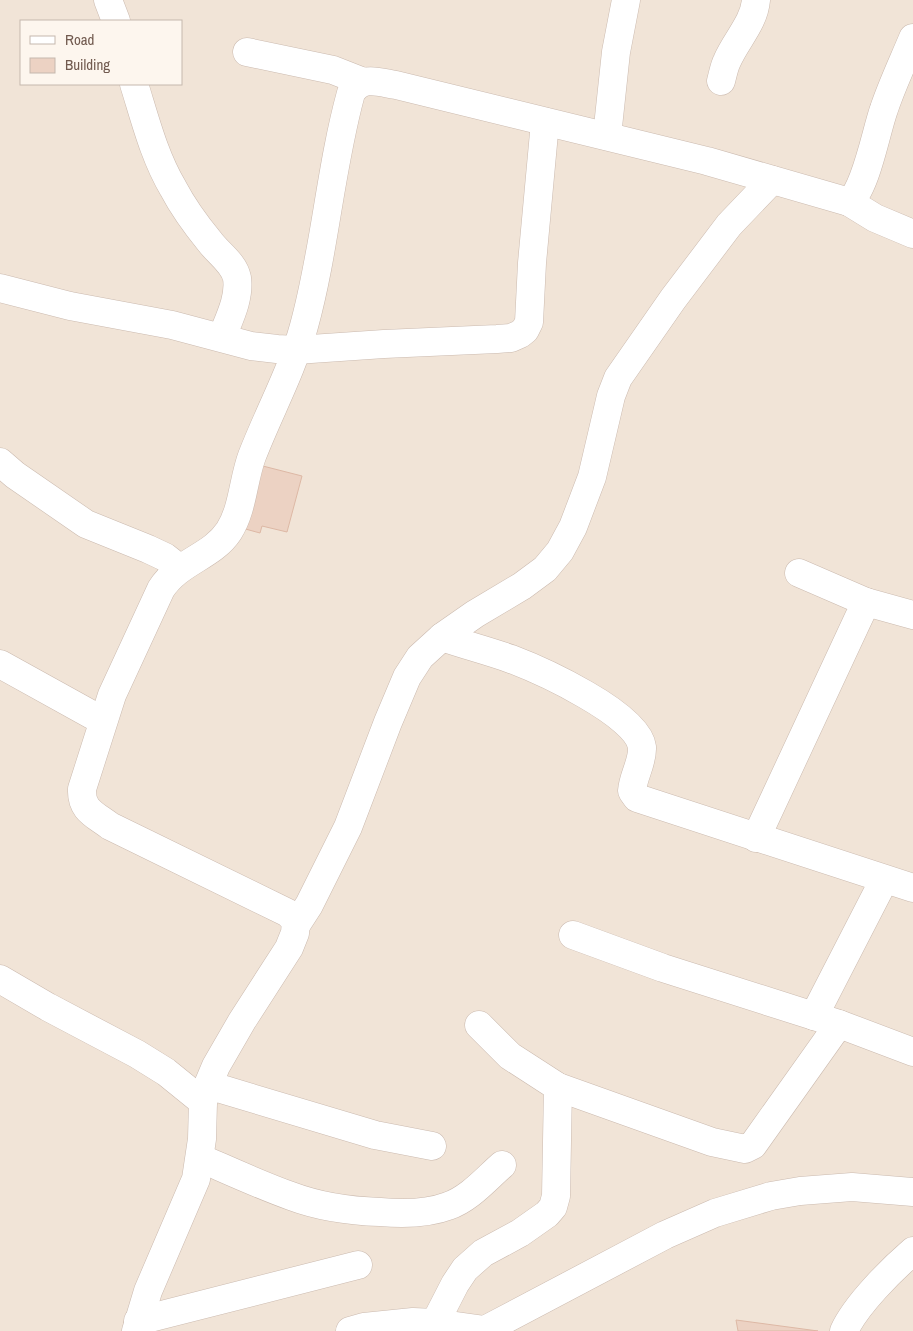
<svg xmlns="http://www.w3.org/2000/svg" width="913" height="1331" viewBox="0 0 913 1331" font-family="'Archivo Narrow',sans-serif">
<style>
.residential{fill:#f1e4d7;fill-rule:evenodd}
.building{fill:#ecd2c3;stroke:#ddb8a5}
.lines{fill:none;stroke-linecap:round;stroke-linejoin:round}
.minor-casing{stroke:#cbbaaf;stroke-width:29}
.minor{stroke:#fff;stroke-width:28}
</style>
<rect width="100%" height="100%" fill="#faf2e8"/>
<path class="residential" d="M0,0H913V1331H0ZM21,21H181V84H21Z"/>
<g class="building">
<path d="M255,464L302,476L287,532L262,526L260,533L238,527Z"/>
<path d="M736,1320L818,1331H738Z"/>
</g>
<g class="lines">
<g class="minor-casing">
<g id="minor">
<path d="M108,0L116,21"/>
<path d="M247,52L333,70L361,81"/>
<path d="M721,81C723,74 724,67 727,61C736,40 754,23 756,0"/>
<path d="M134,84C145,119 154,156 173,188C183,207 196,225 210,242C218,253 234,263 237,278C240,298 229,319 222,337"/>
<path d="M607,136L616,52L626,0"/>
<path d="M849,202L875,218L913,234"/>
<path d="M0,288L70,306L172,325L251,346L277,349L296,350L384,344L497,339L511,338L520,334L525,330L529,322L532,263L545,122"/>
<path d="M0,462L15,475L86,524L148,549L165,557L179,568"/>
<path d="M866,602L913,615"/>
<path d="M442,637C465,645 489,651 511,659C540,670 638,714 642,747C643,762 633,776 632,791L637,798L913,888"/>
<path d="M0,664L103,721"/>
<path d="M756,838L866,602L799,573"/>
<path d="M296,925L309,905L348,827L388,722L407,677L420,657L442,637L475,614L522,586L545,569L560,551L573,527L592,477L611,396L618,378L673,299L729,225L772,180"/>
<path d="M573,935L663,968L839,1024L913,1052"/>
<path d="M0,979L48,1007L137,1054L166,1072L203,1102"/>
<path d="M814,1016L884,880"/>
<path d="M479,1025L510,1056L558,1087L712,1142L745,1149L753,1145L839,1024"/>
<path d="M208,1085L375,1135L432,1146"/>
<path d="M200,1158C230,1171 260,1185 291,1196C320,1207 350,1211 380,1212C403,1214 427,1214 448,1206C469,1199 486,1179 502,1165"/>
<path d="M138,1321L358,1265"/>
<path d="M435,1323L455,1284L465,1269L483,1253L520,1233L547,1214L553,1207L556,1196L558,1087"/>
<path d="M136,1331L148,1291L196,1179L202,1139L203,1102L208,1085L216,1066L242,1021L289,948L295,933L296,921L288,913L110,826C94,814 81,810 82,789L112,695L161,589C179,561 212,557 229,531C243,509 243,480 252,456C269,412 292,371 304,326C325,250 330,169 351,93C362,75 378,82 396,85L707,161L849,202C866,189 876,131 884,109C892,85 903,62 913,38"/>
<path d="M350,1331L364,1327L413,1322L435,1323L485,1330L665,1235L715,1213L771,1196L800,1191L852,1187L913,1192"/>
<path d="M844,1331C856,1305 891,1270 913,1251"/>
</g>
</g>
<use href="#minor" class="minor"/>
</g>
<rect x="20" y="20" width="162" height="65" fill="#fdf6ee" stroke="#c5b8ae"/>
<rect x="30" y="36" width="25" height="8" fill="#ffffff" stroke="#c5b8ae"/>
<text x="65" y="45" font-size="15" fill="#715a4f">Road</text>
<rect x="30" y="58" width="25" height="15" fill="#ecd2c3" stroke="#c5b8ae"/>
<text x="65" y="70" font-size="15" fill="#715a4f">Building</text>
</svg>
